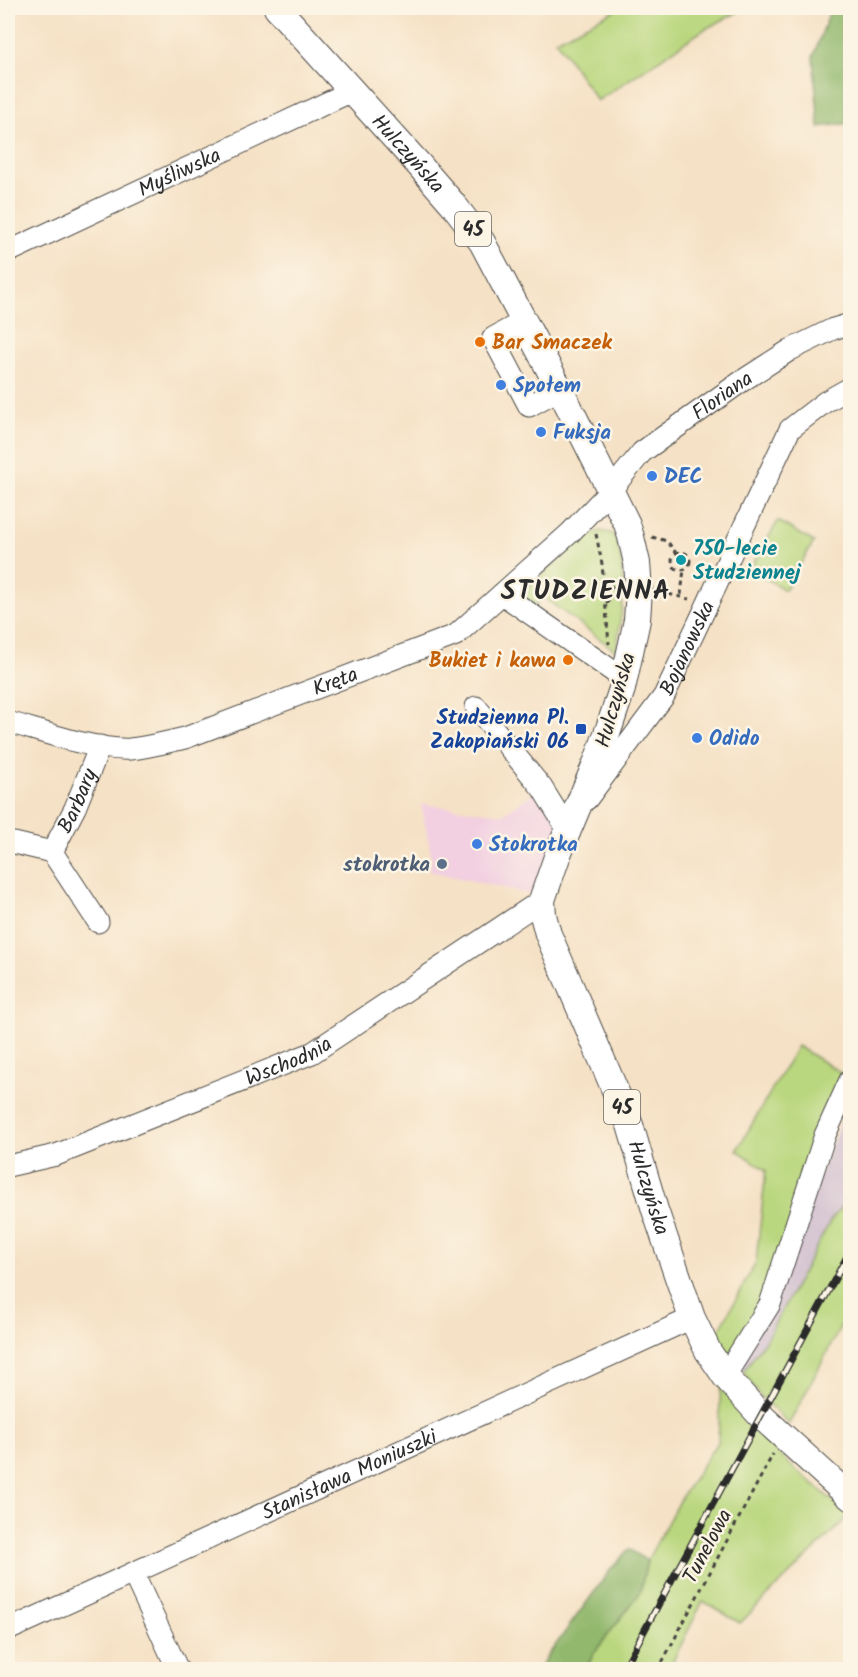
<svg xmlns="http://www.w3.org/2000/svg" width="858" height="1677" viewBox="0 0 858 1677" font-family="Kalam,sans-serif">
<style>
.built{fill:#f2cfe1}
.industrial{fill:#cfbdcf}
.green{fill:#b9d77e;stroke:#728154;stroke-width:1.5}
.forest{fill:#92b86d;stroke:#5e724c;stroke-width:1.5}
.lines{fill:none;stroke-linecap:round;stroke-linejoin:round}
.minor-casing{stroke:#494642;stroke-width:23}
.major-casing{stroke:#494642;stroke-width:28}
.path{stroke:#494642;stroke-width:3;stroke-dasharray:4.5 4.5;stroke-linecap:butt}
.minor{stroke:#fff;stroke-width:21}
.major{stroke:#fff;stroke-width:26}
.rail-casing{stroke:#2b2b2b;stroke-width:7}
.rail{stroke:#fcf5e5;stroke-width:4.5;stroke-dasharray:14;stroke-linecap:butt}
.food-dot{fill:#e8710a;stroke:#fcf5e5;stroke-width:2}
.shop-dot{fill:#3f7fe0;stroke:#fcf5e5;stroke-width:2}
.culture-dot{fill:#0f9aa8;stroke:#fcf5e5;stroke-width:2}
.transit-dot{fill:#1a4fb4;stroke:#fcf5e5;stroke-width:2}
.service-dot{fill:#5c6f8a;stroke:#fcf5e5;stroke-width:2}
.labels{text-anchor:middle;stroke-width:5;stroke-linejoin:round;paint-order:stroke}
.shield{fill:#fcf5e5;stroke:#6a6863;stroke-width:1.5}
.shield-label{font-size:20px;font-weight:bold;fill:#2b2b2b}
.street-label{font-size:21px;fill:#2b2b2b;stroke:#fcf5e5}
.food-label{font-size:21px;font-weight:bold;fill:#c56008;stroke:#fcf5e5;text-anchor:start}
.shop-label{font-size:21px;font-weight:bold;fill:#366cbe;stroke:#fcf5e5;text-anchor:start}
.culture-label{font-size:21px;font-weight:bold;fill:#0d838f;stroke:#fcf5e5;text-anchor:start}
.transit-label{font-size:21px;font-weight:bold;fill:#164399;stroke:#fcf5e5;text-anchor:end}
.service-label{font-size:21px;font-weight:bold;fill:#4e5e75;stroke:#fcf5e5;text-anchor:end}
.district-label{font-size:27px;font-weight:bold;letter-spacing:1.5px;fill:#2b2b2b;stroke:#fcf5e5}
</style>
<rect width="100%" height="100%" fill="#fcf5e5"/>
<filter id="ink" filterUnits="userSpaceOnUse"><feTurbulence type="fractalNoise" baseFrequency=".0167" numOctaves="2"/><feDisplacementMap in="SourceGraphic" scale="12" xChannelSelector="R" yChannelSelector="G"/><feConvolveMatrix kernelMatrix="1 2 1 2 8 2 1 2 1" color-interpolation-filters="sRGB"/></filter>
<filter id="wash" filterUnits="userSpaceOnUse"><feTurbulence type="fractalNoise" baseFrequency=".008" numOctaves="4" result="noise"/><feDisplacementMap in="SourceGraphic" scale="24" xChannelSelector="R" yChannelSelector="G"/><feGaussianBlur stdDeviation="1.35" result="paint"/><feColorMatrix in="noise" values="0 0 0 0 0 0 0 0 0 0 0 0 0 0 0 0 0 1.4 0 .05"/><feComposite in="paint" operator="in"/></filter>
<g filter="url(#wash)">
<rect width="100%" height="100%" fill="#f5e1c5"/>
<path class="built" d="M538,790L559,822L534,895L429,871L432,859L421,804L503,814Z"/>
<path class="industrial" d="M850,1098V1196L831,1220L767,1338L743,1372L737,1365L793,1243Z"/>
<g class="green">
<path d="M619,8H746L705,29L597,101L556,40Z"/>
<path d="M778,521L814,542L785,590L750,569Z"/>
<path d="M601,531L614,534C629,572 622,612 616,651L543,597L536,605L526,601L521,594L586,535Z"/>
<path d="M797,1046L840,1072V1088L737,1365L715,1338L756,1262L766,1170L737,1150Z"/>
<path d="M850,1196V1309L789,1424L760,1396L743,1372L767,1338L831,1220Z"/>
<path d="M721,1383L782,1458L850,1515L740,1623L703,1601L669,1669L586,1670L594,1653L640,1593L647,1561L679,1501L718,1441Z"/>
</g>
<g class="forest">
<path d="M831,8H850V123L819,127L813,57Z"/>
<path d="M629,1549L647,1561L640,1593L594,1653L586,1669H538L611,1569Z"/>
</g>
</g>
<g filter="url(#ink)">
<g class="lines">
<g class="minor-casing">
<g id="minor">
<path id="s1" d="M8,252L352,91"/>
<path d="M524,321L493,338L529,406L560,389"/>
<path d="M502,594L624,679"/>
<path d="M476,707L542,788L568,830"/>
<path id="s2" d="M8,722C41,731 97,751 130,749C149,747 167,742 185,738L456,635L571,532L611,490L642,452L742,381L790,350L833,329L850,324"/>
<path id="s3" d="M587,799L664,696L790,429L825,402L850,388"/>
<path d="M8,844L14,843L52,852"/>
<path id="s4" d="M98,922L52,852L75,808L100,746"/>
<path id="s5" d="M8,1166L56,1155L312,1053L542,900"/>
<path d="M725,1376L770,1304L825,1135L850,1080"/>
<path d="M133,1573L178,1670"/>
<path id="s6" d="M8,1630L692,1318"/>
</g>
</g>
<g class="major-casing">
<g id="major">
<path id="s7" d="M277,8L420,166L453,204L482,242L566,401L627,524L631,537L637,563L639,590L637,620L622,689L609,728L597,761L558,854L542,900L543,915L548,934L630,1125L655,1210L692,1318L708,1351L725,1376L761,1416L850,1497"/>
</g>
</g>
<g class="path">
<path d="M596,534L602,564L609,644"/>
<path d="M652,537L667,541L676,553"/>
<circle cx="681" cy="561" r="9"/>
<path d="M603,581L617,590"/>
<path d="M660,592L689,599"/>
<path d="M681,595L684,569"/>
<path d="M606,603L618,593"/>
<path d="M658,1670L773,1454"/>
</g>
<use href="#minor" class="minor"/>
<use href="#major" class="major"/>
<g class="rail-casing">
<path id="rail" d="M623,1670L850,1251"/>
</g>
<use href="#rail" class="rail"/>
</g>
</g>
<g class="food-dot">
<circle cx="480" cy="342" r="6"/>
<circle cx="568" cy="660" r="6"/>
</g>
<g class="shop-dot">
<circle cx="501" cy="385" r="6"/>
<circle cx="541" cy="432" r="6"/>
<circle cx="652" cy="476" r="6"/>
<circle cx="697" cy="738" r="6"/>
<circle cx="477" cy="844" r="6"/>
</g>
<circle class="culture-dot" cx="681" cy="560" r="6"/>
<rect class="transit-dot" x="575" y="723" width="12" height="12" rx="3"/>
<circle class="service-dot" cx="442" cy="864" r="6"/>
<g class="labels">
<g class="shield">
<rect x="455" y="212" width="36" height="34" rx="4.5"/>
<rect x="604" y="1090" width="36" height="34" rx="4.5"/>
</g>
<g class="shield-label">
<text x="473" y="236">45</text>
<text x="622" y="1114">45</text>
</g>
<g class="street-label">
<text dy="7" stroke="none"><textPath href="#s7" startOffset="196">Hulczyńska</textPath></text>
<text dy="7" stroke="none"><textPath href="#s1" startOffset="189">Myśliwska</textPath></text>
<text dy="7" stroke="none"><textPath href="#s2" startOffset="831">Floriana</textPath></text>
<text dy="7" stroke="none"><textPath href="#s3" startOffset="182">Bojanowska</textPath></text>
<text dy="7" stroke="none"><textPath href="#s2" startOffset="342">Kręta</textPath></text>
<text transform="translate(615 700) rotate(-74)" y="7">Hulczyńska</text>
<text dy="7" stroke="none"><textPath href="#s4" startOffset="141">Barbary</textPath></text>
<text dy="7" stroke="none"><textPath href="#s5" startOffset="300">Wschodnia</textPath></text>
<text dy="7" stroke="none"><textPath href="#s7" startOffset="1330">Hulczyńska</textPath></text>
<text dy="7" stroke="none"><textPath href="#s6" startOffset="375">Stanisława Moniuszki</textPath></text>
<text transform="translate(707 1546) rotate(-62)" y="7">Tunelowa</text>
</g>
<g class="food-label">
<text x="492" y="349">Bar Smaczek</text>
<text x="556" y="667" text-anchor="end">Bukiet i kawa</text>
</g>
<g class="shop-label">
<text x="513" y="392">Społem</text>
<text x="553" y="439">Fuksja</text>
<text x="664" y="483">DEC</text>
<text x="709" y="745">Odido</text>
<text x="489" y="851">Stokrotka</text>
</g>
<g class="culture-label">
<text x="693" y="555">750-lecie<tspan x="693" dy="24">Studziennej</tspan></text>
</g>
<g class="transit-label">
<text x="569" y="724">Studzienna Pl.<tspan x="569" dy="24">Zakopiański 06</tspan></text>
</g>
<g class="service-label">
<text x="430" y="871">stokrotka</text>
</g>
<g class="district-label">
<text x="586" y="599">STUDZIENNA</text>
</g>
</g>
<rect width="858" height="1677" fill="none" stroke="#fcf5e5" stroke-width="30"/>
</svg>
